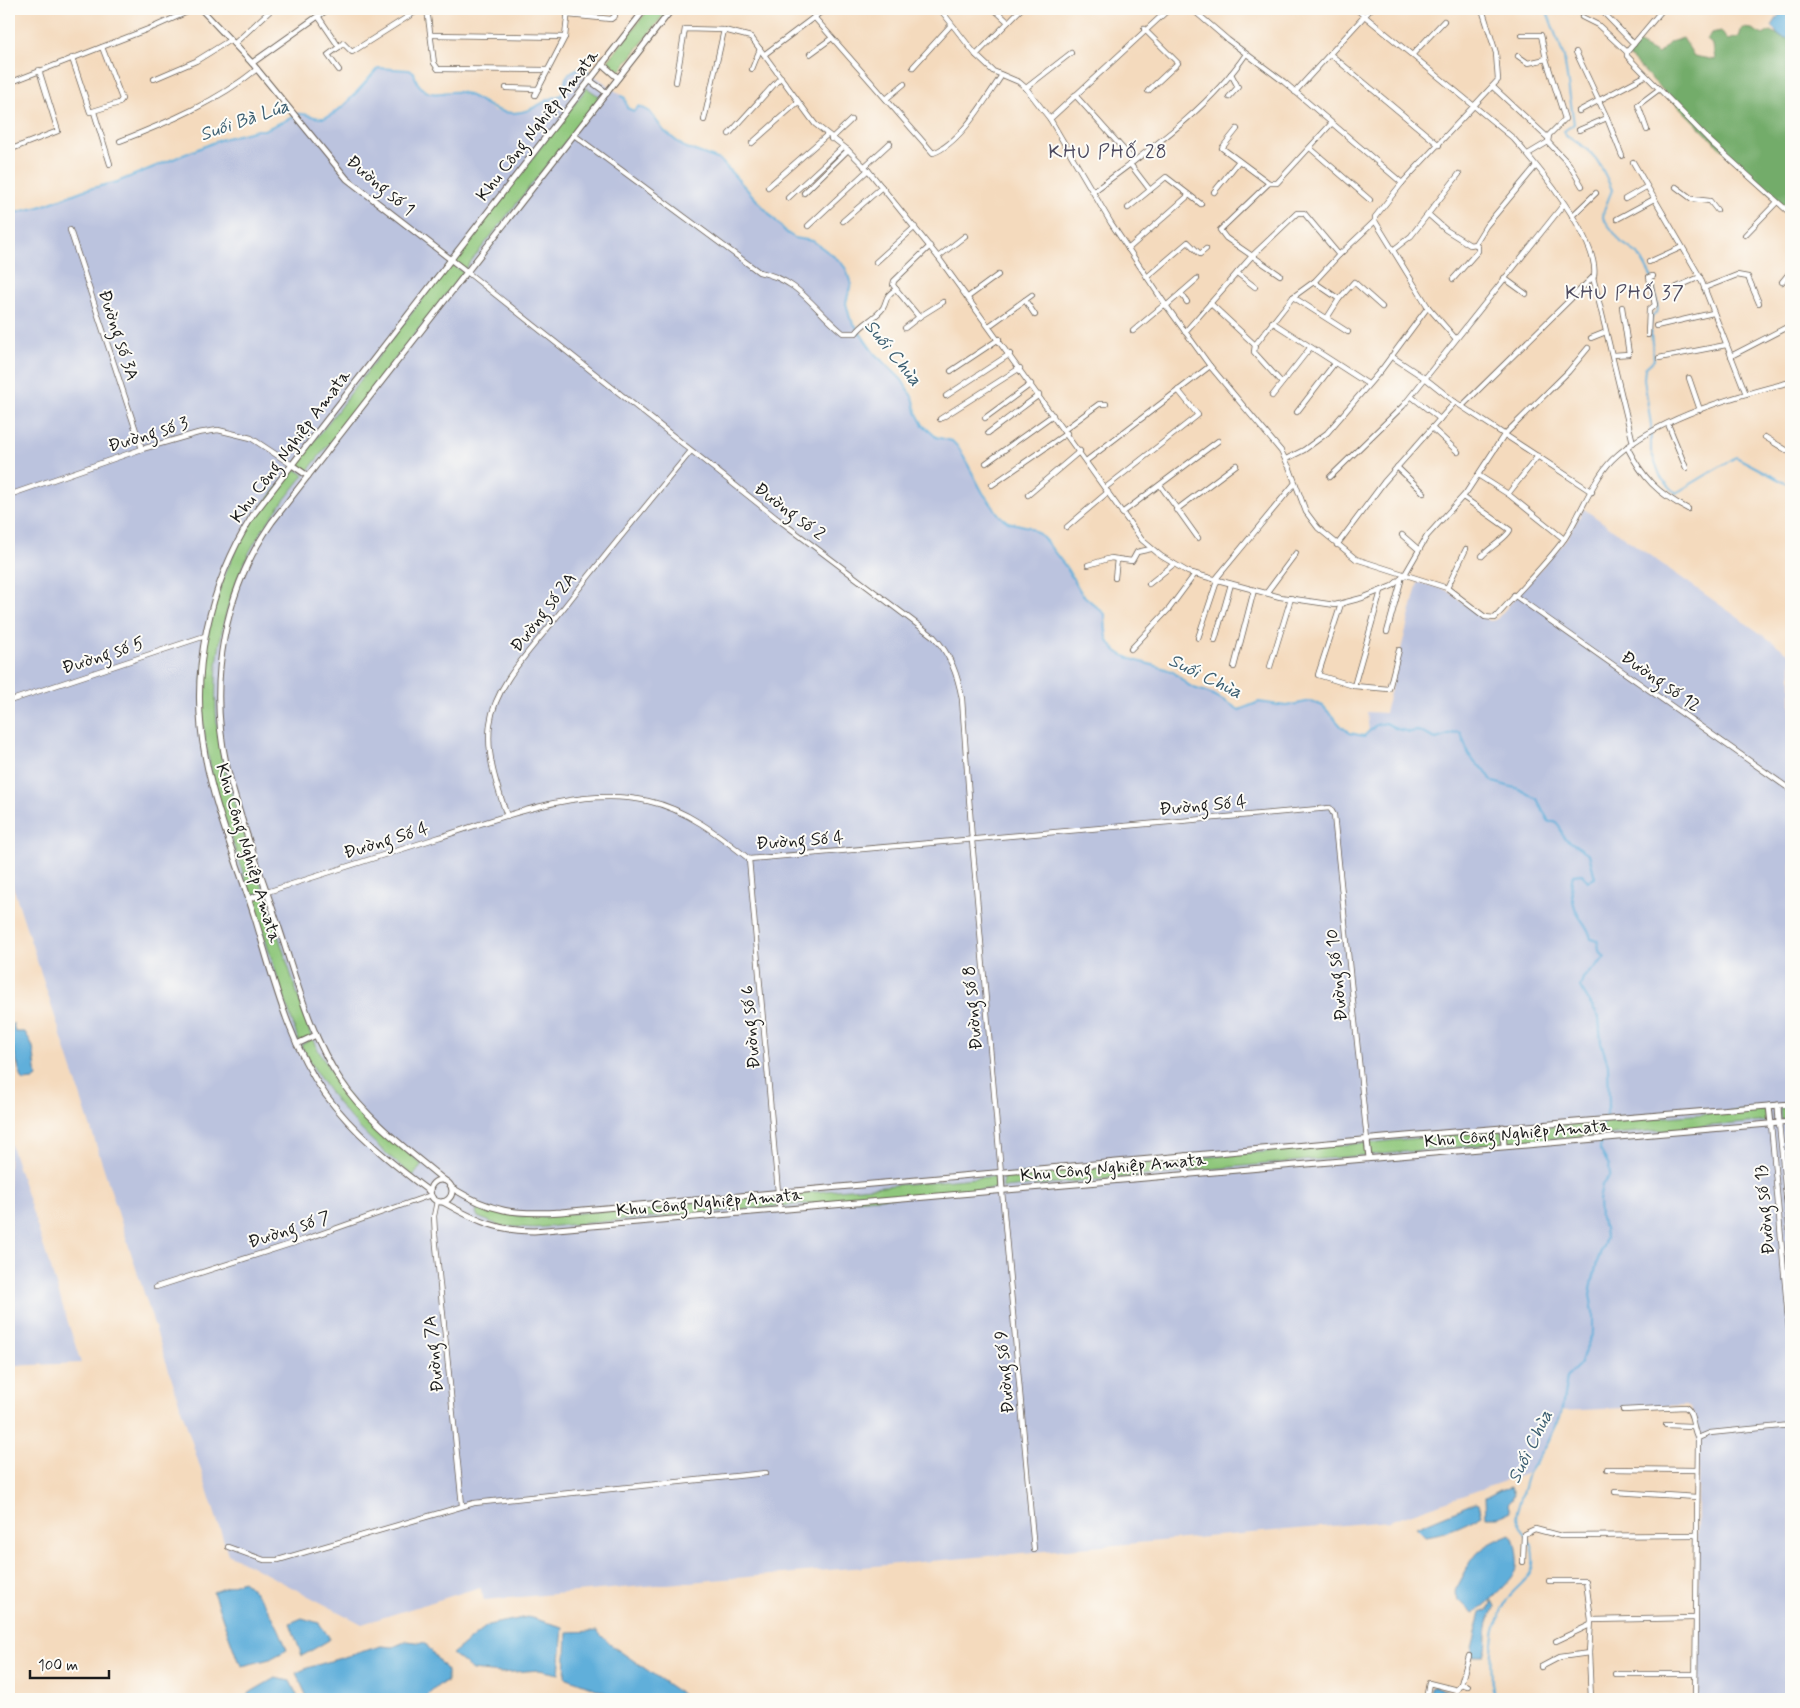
<svg xmlns="http://www.w3.org/2000/svg" width="1800" height="1708" viewBox="0 0 1800 1708" font-family="Mynerve,sans-serif">
<style>
.industrial{fill:#bbc3de}
.green{fill:#8fc77b;stroke:#56724c}
.forest{fill:#73ac6b;stroke:#486444}
.water{fill:#60afda;stroke:#3e667b}
.lines{fill:none;stroke-linecap:round;stroke-linejoin:round}
.stream{stroke:#60afda;stroke-width:2}
.minor-casing{stroke:#685e54;stroke-width:6}
.tertiary-casing{stroke:#685e54;stroke-width:7}
.minor{stroke:#fff;stroke-width:4.5}
.tertiary{stroke:#fff;stroke-width:5}
.labels{text-anchor:middle;stroke-width:4;stroke-linejoin:round;paint-order:stroke}
.street-label{font-size:18px;fill:#1c1c1c;stroke:#fdfcf7}
.water-label{font-size:19px;font-style:italic;fill:#3b5e71;stroke:#fdfcf7}
.quarter-label{font-size:20px;letter-spacing:1px;fill:#4e4b60;stroke:#fdfcf7}
</style>
<rect width="100%" height="100%" fill="#fdfcf7"/>
<filter id="ink" filterUnits="userSpaceOnUse"><feTurbulence type="fractalNoise" baseFrequency=".02" numOctaves="2"/><feDisplacementMap in="SourceGraphic" scale="10" xChannelSelector="R" yChannelSelector="G"/><feConvolveMatrix kernelMatrix="1 2 1 2 8 2 1 2 1" color-interpolation-filters="sRGB"/></filter>
<filter id="wash" filterUnits="userSpaceOnUse"><feTurbulence type="fractalNoise" baseFrequency=".0096" numOctaves="4" result="noise"/><feDisplacementMap in="SourceGraphic" scale="20" xChannelSelector="R" yChannelSelector="G"/><feGaussianBlur stdDeviation="1.12" result="paint"/><feColorMatrix in="noise" values="0 0 0 0 0 0 0 0 0 0 0 0 0 0 0 0 0 1.4 0 .05"/><feComposite in="paint" operator="in"/></filter>
<g filter="url(#wash)">
<rect width="100%" height="100%" fill="#f4dabd"/>
<g class="industrial">
<path d="M581,67L590,72L625,98L628,108L634,111L639,106L650,112L664,131L684,147L720,160L787,233L795,238L813,241L840,261L846,269L851,284L846,303L850,318L874,353L902,380L914,400L916,412L923,425L936,437L952,441L962,451L983,493L1000,516L1008,522L1029,527L1042,536L1066,567L1082,594L1105,614L1109,642L1118,652L1128,658L1153,664L1173,672L1193,687L1214,693L1239,710L1259,702L1286,706L1306,701L1315,702L1323,706L1342,727L1350,733L1364,736L1369,733L1367,712L1385,713L1418,582L1446,590L1484,618L1489,621L1496,620L1565,541L1584,509L1791,655V1699H1697L1698,1445L1693,1413L1690,1407L1686,1405L1562,1411L1547,1445L1528,1473L1389,1521L484,1600L480,1587L362,1624L228,1554L9,874V214L39,207L84,190L117,182L222,139L257,130H264L299,113L323,118L342,106L378,68L409,70L414,72L415,78L426,92L431,93L460,92L474,97L494,111L512,113L532,110L546,99L561,95L565,77Z"/>
<path d="M9,1139L81,1363L9,1366Z"/>
</g>
<g class="green">
<path d="M649,9H668L620,71L608,61Z"/>
<path d="M587,88L600,97L465,269L453,260Z"/>
<path d="M450,263L463,272L306,473L296,465Z"/>
<path d="M294,468L304,475C285,499 265,523 251,549C217,612 207,695 223,764C234,807 250,849 264,891L251,896C236,850 217,803 208,755C193,680 208,597 246,531C259,508 277,488 294,468Z"/>
<path d="M265,895L311,1036L299,1042L252,899Z"/>
<path d="M312,1039C329,1071 350,1103 377,1127C392,1140 408,1152 422,1165L413,1176C363,1135 331,1103 301,1045Z"/>
<path d="M1791,1107V1119L1781,1120L1780,1108Z"/>
<path d="M1767,1109L1769,1121L1506,1143L1505,1130Z"/>
<path d="M1501,1130L1503,1143L1370,1155L1369,1143Z"/>
<path d="M1365,1143L1367,1155L1188,1171L1187,1159Z"/>
<path d="M1184,1159L1185,1172L1003,1188V1176Z"/>
<path d="M999,1176L1000,1188L781,1206L780,1195Z"/>
<path d="M777,1195L778,1206L534,1228L501,1226L478,1217L476,1212L478,1207L520,1216L537,1217Z"/>
</g>
<path class="forest" d="M1742,28L1752,29L1763,35L1770,31L1785,38L1791,37V212L1713,141L1628,55L1637,43L1658,54L1670,42L1683,38L1694,56L1715,60L1713,45L1707,40L1711,33L1721,31L1727,40L1739,37Z"/>
<g class="water">
<path d="M1783,9H1791V37L1789,39L1778,35L1772,26Z"/>
<path d="M13,1023L15,1032H25L33,1047L37,1077L33,1080L24,1081L22,1079L10,1038V1026Z"/>
<path d="M1511,1487L1514,1493L1512,1500L1508,1504L1510,1512L1499,1517H1486L1485,1498L1500,1490Z"/>
<path d="M1476,1502L1479,1503L1482,1515C1465,1525 1444,1534 1425,1536L1416,1527Z"/>
<path d="M1511,1534C1516,1541 1518,1559 1517,1569C1515,1578 1482,1610 1473,1614L1458,1599L1455,1591C1475,1555 1472,1550 1511,1534Z"/>
<path d="M243,1581C266,1600 277,1622 287,1650L270,1659L242,1666L238,1661L213,1592Z"/>
<path d="M1492,1601L1495,1607C1481,1629 1491,1638 1484,1655H1472V1648L1481,1613L1488,1610Z"/>
<path d="M528,1617L563,1627L559,1674L539,1670L501,1673L472,1670L452,1654L488,1625Z"/>
<path d="M302,1618L319,1623L329,1637V1640L302,1656L290,1623Z"/>
<path d="M597,1631L611,1645L689,1699H622L565,1677L567,1632Z"/>
<path d="M407,1641L425,1643L447,1671V1682L439,1685L423,1699H308L296,1673L307,1668L381,1646L393,1647Z"/>
<path d="M275,1678L290,1681L299,1699H243L249,1693Z"/>
<path d="M1434,1686L1470,1699H1429L1431,1688Z"/>
</g>
<g class="lines">
<g class="stream">
<path d="M1546,9L1564,57L1574,124L1564,131L1566,136C1594,150 1600,162 1612,190L1604,210L1603,218L1621,242L1638,254L1645,265L1653,280L1658,310L1652,317L1650,326L1654,360L1645,368L1644,379L1651,425V451L1661,478L1676,493L1736,457L1791,486"/>
<path d="M621,96L625,98L627,108L634,111L639,106L650,112L664,131L684,147L720,160L787,233L795,238L813,241L840,261L846,269L851,284L846,303L850,318L874,353L902,380L914,400L916,412L923,425L936,437L952,441L959,448L983,493L1000,516L1008,522L1029,527L1042,536L1066,567L1082,594L1105,614C1106,624 1104,635 1110,644C1123,663 1153,662 1173,672C1180,676 1185,685 1194,688C1211,693 1224,699 1239,710L1259,702L1286,706L1311,701L1323,706L1342,727L1350,733L1364,736L1376,725L1386,723L1397,729L1410,732L1418,731L1436,739L1458,732L1461,733L1468,753L1475,763L1485,770L1493,782L1519,789L1537,799L1549,822H1556L1560,827L1563,837L1589,854L1595,878L1588,881L1582,874L1573,875C1569,887 1573,908 1580,918C1585,925 1589,929 1591,939L1598,941L1599,951L1605,958L1583,978L1580,987L1599,1018L1601,1043L1608,1064L1609,1105L1602,1127L1600,1150L1609,1165L1610,1175L1602,1185L1599,1201L1600,1219L1605,1228L1606,1238L1597,1262L1590,1294L1593,1313V1332L1579,1365L1567,1377L1561,1415L1547,1445L1528,1473L1516,1515C1521,1534 1535,1538 1533,1565C1532,1578 1515,1588 1508,1598C1490,1626 1489,1667 1494,1699"/>
<path d="M297,114C306,112 315,119 324,118C340,115 366,81 378,68L409,70L414,72C415,79 419,87 426,91C435,97 449,90 460,92C481,97 491,113 513,113C533,113 543,99 562,95C568,78 561,76 581,67L590,72"/>
<path d="M9,214L39,207L84,190L117,182L222,139L257,130H264L293,117"/>
</g>
</g>
</g>
<g filter="url(#ink)">
<g class="lines">
<g class="minor-casing">
<g id="minor">
<path d="M427,9L434,63L438,69L548,70"/>
<path d="M807,9L816,16"/>
<path d="M940,9L976,55L993,71L1019,82L1026,88L1050,119L1111,223L1165,304L1210,366L1281,451L1290,469L1306,512L1318,528L1356,559L1447,588L1485,617L1495,618C1517,592 1546,565 1565,538C1580,515 1594,478 1612,460C1652,420 1737,395 1791,382"/>
<path d="M994,9L1008,22"/>
<path d="M1192,9L1228,40L1284,82L1402,183"/>
<path d="M1356,9L1513,138C1536,164 1600,241 1594,276L1462,406"/>
<path d="M1600,9L1634,44"/>
<path d="M1663,9L1627,52V56L1712,143L1791,214"/>
<path d="M568,15L611,19L615,16L614,9"/>
<path d="M318,16L339,47L343,43L352,52L420,9"/>
<path d="M814,17L933,153C960,144 987,97 1002,75"/>
<path d="M1582,17L1598,25L1627,52"/>
<path d="M1144,29L1178,63L1148,91"/>
<path d="M431,35L565,37"/>
<path d="M234,44L272,9"/>
<path d="M1576,52L1607,118L1622,156"/>
<path d="M765,54L825,9"/>
<path d="M810,54L832,38"/>
<path d="M1330,54L1439,145"/>
<path d="M1413,54L1444,21"/>
<path d="M976,55L1021,9"/>
<path d="M1518,56L1528,63L1546,59L1541,35H1522"/>
<path d="M72,58L90,112L119,103L122,99L102,47"/>
<path d="M1546,59L1565,119L1549,135L1548,142"/>
<path d="M913,67L951,25"/>
<path d="M752,69L760,49"/>
<path d="M339,70L328,55L339,47"/>
<path d="M154,79L196,61L230,40"/>
<path d="M676,82L685,29L724,30L751,37L815,124L848,150L868,170L938,257L1142,540L1161,556L1188,572L1280,597L1335,605L1362,598L1392,586L1404,576L1427,536L1466,493L1504,435L1568,372L1588,348"/>
<path d="M9,83L156,26L194,9"/>
<path d="M1493,87L1547,137"/>
<path d="M506,88L538,89"/>
<path d="M1026,88L1071,53"/>
<path d="M1295,92L1371,9"/>
<path d="M535,95L565,37L568,9"/>
<path d="M1075,95L1134,161"/>
<path d="M1229,97L1238,87L1231,74"/>
<path d="M886,99L904,84"/>
<path d="M1579,111L1645,76"/>
<path d="M94,112L110,164"/>
<path d="M1050,119L1169,9"/>
<path d="M704,120L724,30"/>
<path d="M1237,129L1222,148L1269,183"/>
<path d="M1579,130L1607,118"/>
<path d="M1647,130L1638,105L1658,90"/>
<path d="M729,134L781,77"/>
<path d="M574,135L759,272C800,280 813,309 843,333H856C863,323 876,318 883,308C888,299 884,297 896,289L893,285L894,281L930,246"/>
<path d="M831,139L851,120"/>
<path d="M120,141C167,123 218,101 257,69"/>
<path d="M752,143L798,102"/>
<path d="M1310,148L1370,200"/>
<path d="M9,150L58,131L39,70"/>
<path d="M1528,154L1548,142L1569,164L1582,186"/>
<path d="M1633,162L1700,277L1746,394"/>
<path d="M1130,164L1150,190L1166,177L1201,204"/>
<path d="M864,167L890,143"/>
<path d="M768,187L827,135"/>
<path d="M1676,187L1692,199L1710,201L1717,210"/>
<path d="M1093,192C1147,151 1208,110 1246,54"/>
<path d="M1214,192L1239,161"/>
<path d="M804,193L848,150"/>
<path d="M788,198L843,147"/>
<path d="M1625,199L1646,187"/>
<path d="M1128,208L1150,190"/>
<path d="M1429,215L1446,230L1470,245L1475,244L1486,226L1536,166"/>
<path d="M1572,216L1596,193"/>
<path d="M1617,219L1654,199"/>
<path d="M843,221L882,187"/>
<path d="M808,226L868,170"/>
<path d="M70,230L142,449"/>
<path d="M1745,235L1777,202"/>
<path d="M1128,249L1188,196"/>
<path d="M1393,250L1411,236L1459,174"/>
<path d="M938,257L965,236"/>
<path d="M876,262L915,227"/>
<path d="M1649,262L1682,247"/>
<path d="M467,272L775,517L934,637C951,655 958,676 962,699L972,840L1001,1173"/>
<path d="M1237,273L1255,287"/>
<path d="M1280,275L1226,238L1220,230L1269,183H1277L1331,124"/>
<path d="M1147,277L1188,242L1200,254L1206,249"/>
<path d="M1593,277L1633,443"/>
<path d="M1504,278L1526,294"/>
<path d="M1453,279L1478,251V247L1475,244"/>
<path d="M1314,282L1339,299L1327,318"/>
<path d="M1782,282L1791,271"/>
<path d="M1677,287L1700,277"/>
<path d="M1704,288L1737,275L1748,277L1759,303"/>
<path d="M896,289L919,317L943,302"/>
<path d="M1181,293L1187,302"/>
<path d="M968,297L998,275"/>
<path d="M1293,297L1348,332"/>
<path d="M1339,299L1354,282L1382,307"/>
<path d="M1025,300L1035,315"/>
<path d="M1210,303L1255,345"/>
<path d="M1166,306L1197,279"/>
<path d="M1272,322L1368,384"/>
<path d="M989,326L1032,295"/>
<path d="M1656,326L1713,313"/>
<path d="M905,328L919,317"/>
<path d="M1133,331L1165,304"/>
<path d="M1185,332L1252,256L1297,213H1304L1339,255"/>
<path d="M1648,335L1649,310L1655,305L1649,277L1653,276"/>
<path d="M1591,338L1606,332"/>
<path d="M1456,339L1428,307L1375,221V217L1402,183L1498,80L1496,53L1482,9"/>
<path d="M1613,355L1629,354L1622,307"/>
<path d="M1391,356L1426,379L1455,402L1592,492"/>
<path d="M1731,356L1791,325"/>
<path d="M1659,358L1726,345"/>
<path d="M951,371L999,339"/>
<path d="M1689,378L1700,410"/>
<path d="M1282,383L1254,352L1255,345L1293,297L1315,281L1339,255L1375,221"/>
<path d="M946,396L1010,354"/>
<path d="M1272,396L1310,348"/>
<path d="M1412,397L1440,419"/>
<path d="M1297,412L1334,364"/>
<path d="M985,418L1031,384"/>
<path d="M940,419L1020,368"/>
<path d="M1668,424L1686,468"/>
<path d="M1432,428L1458,452"/>
<path d="M1064,430L1099,404H1106"/>
<path d="M988,433L1039,395"/>
<path d="M1765,437L1791,453"/>
<path d="M1627,447C1643,478 1657,493 1688,509"/>
<path d="M1286,459L1304,450L1327,433L1382,369L1428,307"/>
<path d="M1086,461L1210,366"/>
<path d="M986,463L1053,415"/>
<path d="M1397,467L1424,493"/>
<path d="M1478,475L1508,494L1564,539"/>
<path d="M1330,477L1403,406L1564,204"/>
<path d="M992,485L1067,433"/>
<path d="M1160,485L1198,538"/>
<path d="M1105,488L1198,415L1178,390"/>
<path d="M1508,494L1538,456"/>
<path d="M9,495L142,449L198,433L218,430L251,438L292,465"/>
<path d="M1028,495L1080,451"/>
<path d="M1463,497L1510,530C1508,537 1489,548 1482,556"/>
<path d="M1176,510L1236,465"/>
<path d="M1122,513L1218,441"/>
<path d="M1067,527L1108,492"/>
<path d="M1402,535L1418,549"/>
<path d="M1337,545L1384,482L1455,402"/>
<path d="M1088,565L1111,558L1117,559"/>
<path d="M1115,578L1117,559L1132,561L1137,552L1151,549"/>
<path d="M1215,580L1295,483"/>
<path d="M1149,584L1174,564"/>
<path d="M1447,588L1466,549"/>
<path d="M1267,592L1296,553"/>
<path d="M1514,595L1791,790"/>
<path d="M1341,604L1318,675L1354,686L1389,689L1399,650"/>
<path d="M1387,632L1401,581"/>
<path d="M1198,638L1217,581"/>
<path d="M1215,640L1231,584"/>
<path d="M1131,649L1169,609L1195,574"/>
<path d="M1234,667L1254,590"/>
<path d="M1270,667L1291,598"/>
<path d="M1354,686L1381,591"/>
<path d="M9,701L205,636"/>
<path d="M507,816C497,786 486,757 490,724C495,684 532,649 555,619C599,562 645,507 691,451"/>
<path d="M749,859L778,1192"/>
<path d="M267,892C324,874 380,856 437,838C504,817 577,786 648,801C686,809 719,835 749,859L1330,808L1334,815L1367,1140"/>
<path d="M1779,1123L1791,1249"/>
<path d="M1771,1124L1791,1353"/>
<path d="M1002,1191L1034,1550"/>
<path d="M437,1201L434,1216L435,1235L462,1505"/>
<path d="M156,1287L306,1239L431,1195"/>
<path d="M1623,1410L1685,1407C1694,1411 1692,1429 1698,1438"/>
<path d="M1666,1425L1692,1426"/>
<path d="M1607,1469L1697,1470"/>
<path d="M1615,1492L1697,1497"/>
<path d="M228,1547L264,1560H278L474,1503L766,1473"/>
<path d="M1523,1562L1524,1534L1535,1529L1561,1536L1696,1535"/>
<path d="M1549,1581H1586L1591,1620L1695,1618"/>
<path d="M1556,1641L1590,1625"/>
<path d="M1589,1653L1591,1699"/>
<path d="M1541,1667L1560,1657L1589,1653L1591,1620"/>
<path d="M1615,1674H1695"/>
<path d="M1461,1684L1469,1656"/>
<path d="M1426,1699L1429,1683L1457,1690L1461,1684L1468,1686"/>
<path d="M1695,1699L1698,1438L1710,1433L1791,1425"/>
</g>
</g>
<g class="tertiary-casing">
<g id="tertiary">
<path d="M201,9L252,63L347,179L467,272"/>
<path d="M252,63L328,9"/>
<path d="M602,64L618,78"/>
<path d="M589,80L607,93"/>
<path d="M292,465L308,476"/>
<path d="M249,899L267,892"/>
<path d="M297,1044L314,1036"/>
<path d="M1778,1105L1779,1123"/>
<path d="M1769,1106L1771,1124"/>
<path d="M1503,1127L1504,1146"/>
<path d="M1367,1140L1369,1158"/>
<path d="M1185,1156L1187,1175"/>
<path d="M1001,1173L1002,1191"/>
<circle cx="441" cy="1191" r="11"/>
<path d="M444,1180C408,1150 367,1120 341,1081C309,1034 296,978 278,925C260,871 239,818 226,763C208,681 224,590 272,522L672,9"/>
<path d="M452,1188C491,1212 515,1215 561,1212L1406,1136L1791,1104"/>
<path d="M430,1192C391,1163 354,1133 325,1094C288,1042 273,977 255,918C238,864 215,810 205,755C189,672 209,585 253,515L645,9"/>
<path d="M778,1192L780,1209"/>
<path d="M443,1202C475,1220 497,1231 534,1231L1791,1122"/>
</g>
</g>
<use href="#minor" class="minor"/>
<use href="#tertiary" class="tertiary"/>
</g>
</g>
<g class="labels">
<g class="street-label">
<text transform="translate(537 125) rotate(-52)" y="6">Khu Công Nghiệp Amata</text>
<text transform="translate(381 185) rotate(40)" y="6">Đường số 1</text>
<text transform="translate(119 335) rotate(72)" y="6">Đường số 3A</text>
<text transform="translate(148 434) rotate(-17)" y="6">Đường số 3</text>
<text transform="translate(290 446) rotate(-53)" y="6">Khu Công Nghiệp Amata</text>
<text transform="translate(790 511) rotate(37)" y="6">Đường số 2</text>
<text transform="translate(543 612) rotate(-52)" y="6">Đường số 2A</text>
<text transform="translate(103 655) rotate(-18)" y="6">Đường số 5</text>
<text transform="translate(1661 681) rotate(35)" y="6">Đường số 12</text>
<text transform="translate(1203 805) rotate(-5)" y="6">Đường Số 4</text>
<text transform="translate(386 840) rotate(-17)" y="6">Đường Số 4</text>
<text transform="translate(800 840) rotate(-4)" y="6">Đường Số 4</text>
<text transform="translate(249 853) rotate(73)" y="6">Khu Công Nghiệp Amata</text>
<text transform="translate(1336 975) rotate(-96)" y="6">Đường số 10</text>
<text transform="translate(972 1008) rotate(-95)" y="6">Đường số 8</text>
<text transform="translate(750 1027) rotate(-95)" y="6">Đường số 6</text>
<text transform="translate(1517 1133) rotate(-5)" y="6">Khu Công Nghiệp Amata</text>
<text transform="translate(1113 1167) rotate(-5)" y="6">Khu Công Nghiệp Amata</text>
<text transform="translate(709 1202) rotate(-5)" y="6">Khu Công Nghiệp Amata</text>
<text transform="translate(1764 1210) rotate(-95)" y="6">Đường số 13</text>
<text transform="translate(289 1229) rotate(-18)" y="6">Đường số 7</text>
<text transform="translate(433 1354) rotate(-96)" y="6">Đường 7A</text>
<text transform="translate(1004 1372) rotate(-95)" y="6">Đường số 9</text>
</g>
<g class="water-label">
<text transform="translate(244 119) rotate(-19)" y="7">Suối Bà Lúa</text>
<text transform="translate(894 352) rotate(51)" y="7">Suối Chùa</text>
<text transform="translate(1206 675) rotate(26)" y="7">Suối Chùa</text>
<text transform="translate(1529 1446) rotate(-64)" y="7">Suối Chùa</text>
</g>
<g class="quarter-label">
<text x="1108" y="158">KHU PHỐ 28</text>
<text x="1625" y="299">KHU PHỐ 37</text>
</g>
</g>
<rect width="1800" height="1708" fill="none" stroke="#fdfcf7" stroke-width="30"/>
<path d="M30 1670v8h79v-8" fill="none" stroke="#1c1c1c" stroke-width="2.5"/>
<text x="38" y="1670" font-size="15" fill="#1c1c1c" stroke="#fdfcf7" stroke-width="4" paint-order="stroke">100 m</text>
</svg>
